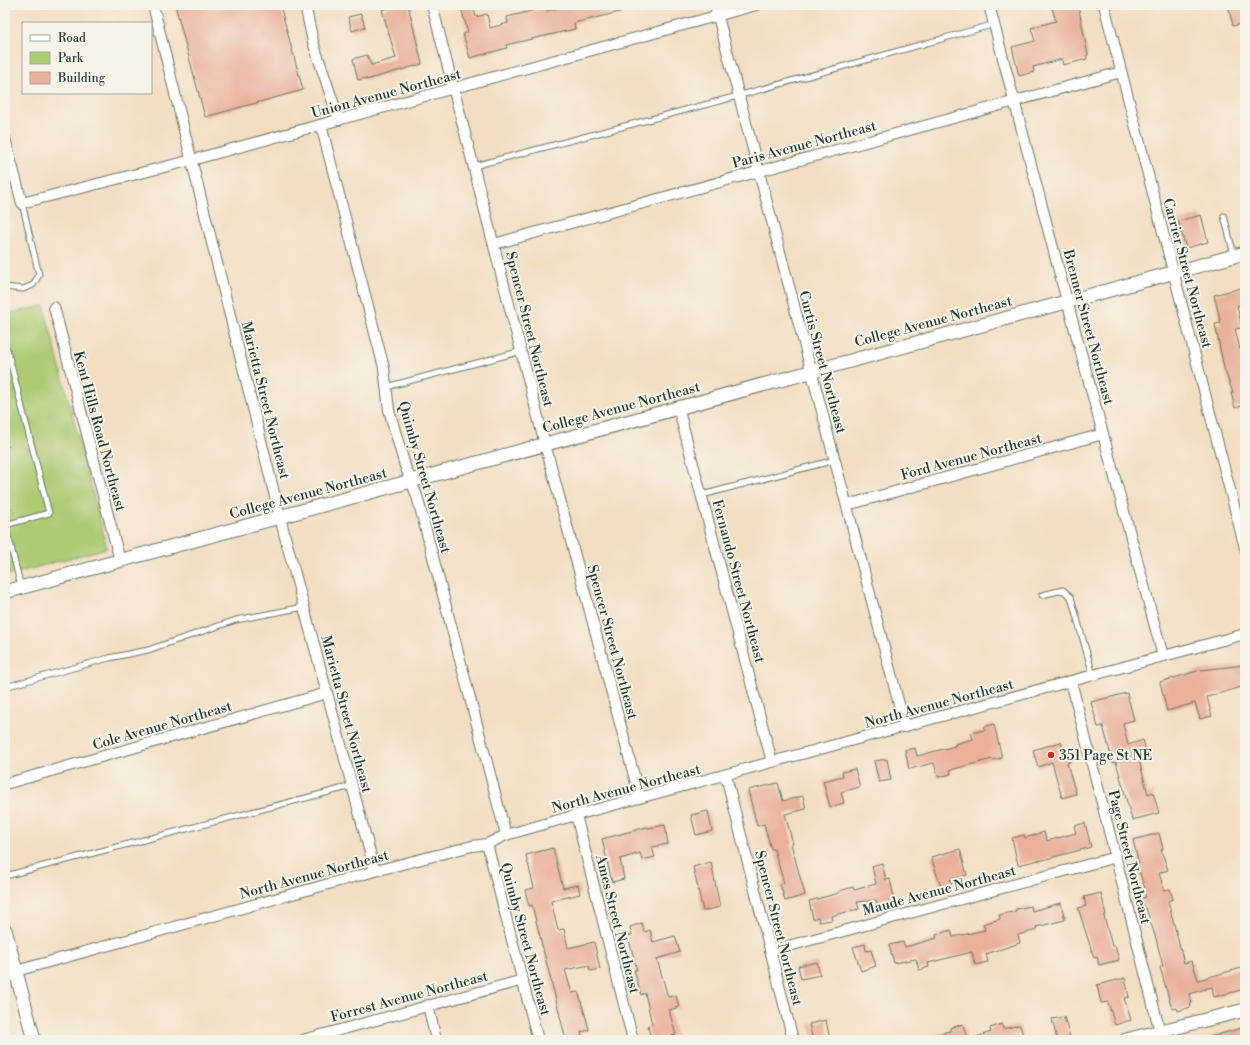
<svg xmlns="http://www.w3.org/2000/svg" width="1250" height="1045" viewBox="0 0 1250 1045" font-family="'Libre Bodoni',serif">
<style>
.green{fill:#accb72;stroke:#668453}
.building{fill:#eab09a}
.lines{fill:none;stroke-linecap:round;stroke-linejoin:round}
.service-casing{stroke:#697566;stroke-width:7}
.minor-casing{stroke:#697566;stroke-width:12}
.tertiary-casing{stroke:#697566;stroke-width:15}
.path{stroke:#697566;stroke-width:2;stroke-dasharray:1 3;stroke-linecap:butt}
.service{stroke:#fff;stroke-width:5}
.minor{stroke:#fff;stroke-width:10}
.tertiary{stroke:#fff;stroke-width:13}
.poi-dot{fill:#c8321e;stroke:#f7f3e8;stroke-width:1.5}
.labels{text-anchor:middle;stroke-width:4;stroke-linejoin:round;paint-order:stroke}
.street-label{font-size:14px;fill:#1f3d34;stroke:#f7f3e8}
.poi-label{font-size:14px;fill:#1f3d34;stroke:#f7f3e8;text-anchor:start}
</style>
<rect width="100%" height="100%" fill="#f7f3e8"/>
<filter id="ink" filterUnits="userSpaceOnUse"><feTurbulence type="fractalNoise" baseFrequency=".025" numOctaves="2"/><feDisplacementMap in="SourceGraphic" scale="8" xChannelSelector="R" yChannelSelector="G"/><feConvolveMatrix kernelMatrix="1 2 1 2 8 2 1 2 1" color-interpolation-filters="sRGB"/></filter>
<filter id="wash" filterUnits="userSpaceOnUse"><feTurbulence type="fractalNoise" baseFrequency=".012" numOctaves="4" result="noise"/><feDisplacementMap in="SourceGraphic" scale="16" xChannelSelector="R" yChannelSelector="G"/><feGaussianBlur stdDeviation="0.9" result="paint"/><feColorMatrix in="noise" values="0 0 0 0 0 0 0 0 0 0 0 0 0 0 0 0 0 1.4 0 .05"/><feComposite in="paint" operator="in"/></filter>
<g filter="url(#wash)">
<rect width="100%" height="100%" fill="#f3dec2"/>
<path class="green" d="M44,306L107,548L5,576V314Z"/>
<g id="blocks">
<g class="building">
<path d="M175,5H280L303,90L205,117Z"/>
<path d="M387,5H408L422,64L366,80V78L358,80L353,59L367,55L371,65L396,58L382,10L388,8Z"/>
<path d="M473,5L476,17L487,14L490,28L508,23L507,17L543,8L546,9L547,11L570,5H636V8L574,23L575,29L506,45L507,48L470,58L463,34L468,32L461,8Z"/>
<path d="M1051,5H1078L1088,55L1086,56L1087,59L1063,65L1062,59L1033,67L1034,72L1019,76L1012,47L1035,41L1031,28L1056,21Z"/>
<path d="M1228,5H1245V23L1233,26Z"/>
<path d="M361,14L365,27L352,31L348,17Z"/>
<path d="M1201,215L1208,242L1186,248L1178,221Z"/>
<path d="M1245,287V304L1237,306L1242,328L1235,329L1240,349L1245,347V405L1235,408L1231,393H1233L1224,368L1215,324L1221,323L1214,295Z"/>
<path d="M1245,665V686L1207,697L1212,716L1200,719L1195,703L1167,711L1160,682L1201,670Z"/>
<path d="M1127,693L1134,720L1123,723L1128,745L1143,740L1148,758L1139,760L1148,794L1153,792L1159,813L1132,820L1116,762L1113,763L1103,726L1098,727L1091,702Z"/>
<path d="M994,724L1002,758L992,760V759L950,770L951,774L938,777L934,763L909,769L905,750L915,748L917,756L955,746V744L973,739L971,733L985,730L984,727Z"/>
<path d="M1061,742L1063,749L1066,748L1070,762L1067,763L1076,794L1062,798L1052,762L1038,767L1033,750Z"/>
<path d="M887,759L891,780L879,782L874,761Z"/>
<path d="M855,769L860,787L841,792L844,803L830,807L823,781L843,776L842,772Z"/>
<path d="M778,783L783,801L803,796L806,809L785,814L793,844H791L805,895L785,901L780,884L784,883L774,849H771L764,824L757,826L748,790Z"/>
<path d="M708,811L712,831L696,835L691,815Z"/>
<path d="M1085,823L1091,847L1039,861V860L1018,865L1012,838L1024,835L1025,838L1044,832L1047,841L1076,833L1074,826Z"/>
<path d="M665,825L668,844L652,847L655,857L642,860L640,853L620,859L624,879L612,882L602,839L647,827L648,828Z"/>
<path d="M1159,833L1163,849L1161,850L1168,870L1159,873L1164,890L1170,889L1173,899L1168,901L1184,963L1192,961L1198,980L1245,967V989L1214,997L1212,987L1189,994L1192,1003L1190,1004L1191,1007L1178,1011L1177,1008L1173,1009L1170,1002L1160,967L1163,966L1156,939L1146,908H1145L1141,898L1146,897L1143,889L1145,888L1137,865L1139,864L1133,840Z"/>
<path d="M553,848L563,888L578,885L580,894L551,901L558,930L564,929L568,948L594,942L600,969L590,971L589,966H585L565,970L572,993L578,992L586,1018L589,1030L581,1032L583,1040H566L532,905L529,906L525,890L534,888L526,855Z"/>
<path d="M960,849L967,875L950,880L952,884L941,887L931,857Z"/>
<path d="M711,862L720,907L703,911L693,867Z"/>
<path d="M882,863L886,880L890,879L895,902L877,906L876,900L857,902L859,909L831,916L832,920L819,922L818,917L813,919L809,901L839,893V891L853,887L854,890L876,884L872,866Z"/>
<path d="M1101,893L1106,915L1104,916L1112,946H1115L1119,960L1099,965L1097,957L1094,958L1078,908L1086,906L1084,897Z"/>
<path d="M1061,903L1065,920L1036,927L1037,930L1018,935L1020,943L986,954L988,962L975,965L972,952L928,963L929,967L919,970L916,959L894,963L889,945L903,942L905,947L937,938L936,935L951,930L953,937L985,930L983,924L1000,919L999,915L1016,911V909L1031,906L1032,911Z"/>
<path d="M642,923L644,932L650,930L653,942L675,936L680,952L657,959L668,997L676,995L679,1007L669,1010L676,1035L656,1040H651L648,1026L652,1024L645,993L641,995L634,970H637L628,936L632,935L630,927Z"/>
<path d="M865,944L866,951L871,950L876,966L861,971L853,947Z"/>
<path d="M817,962L820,975L801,979L798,966Z"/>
<path d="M1125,978L1129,997L1124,998L1131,1020L1115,1025L1108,1002L1101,1003L1097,985Z"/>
<path d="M1064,1017L1070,1037L1057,1040L1052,1019Z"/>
<path d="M826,1020L830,1040H813L809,1024Z"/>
<path d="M963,1024L967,1040H928V1037L950,1031V1028Z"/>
<path d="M1002,1024L1003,1029L1020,1025L1023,1035L1005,1040H973V1038L991,1032L990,1028Z"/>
<path d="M1245,1027V1040H1210V1037Z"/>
</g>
</g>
</g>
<g filter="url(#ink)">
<use href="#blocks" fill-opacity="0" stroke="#697566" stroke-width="1"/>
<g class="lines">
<g class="service-casing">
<g id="service">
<path d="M474,166L723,100L995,24"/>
<path d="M1224,216L1234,255"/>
<path d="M5,287L23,289L33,285L39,275L22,203"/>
<path d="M5,349H7L49,513L5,525"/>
<path d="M386,387L522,351"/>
<path d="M702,495L835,460"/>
<path d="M5,523L21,587"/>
<path d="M1042,595L1063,590L1071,597L1093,675"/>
<path d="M5,687L109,658L148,650L236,620L304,607"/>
<path d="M5,876L352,786"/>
</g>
</g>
<g class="minor-casing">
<g id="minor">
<path d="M153,5L284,533L375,871"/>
<path d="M305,5L313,42L339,120"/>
<path d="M432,5L541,429L640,798"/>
<path d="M715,5L905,727"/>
<path d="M989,5L1063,286L1163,656"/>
<path d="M1104,5L1245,548"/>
<path d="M321,125L384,368L389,410L405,466L417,496L506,835"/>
<path d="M5,138L22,203L192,160L756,5"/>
<path d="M494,244L1121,72"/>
<path d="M54,307L120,561"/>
<path d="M678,407L772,762"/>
<path d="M847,505L1103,434"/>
<path d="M1071,681L1162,1040"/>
<path d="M726,776L793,1040"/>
<path d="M5,784L327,693"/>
<path d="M576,815L633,1040"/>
<path d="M487,844L538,1040"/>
<path d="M770,951L1116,857"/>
<path d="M16,971L375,871L472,846L487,844L506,835L576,815L1245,634"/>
<path d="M428,1005L436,1040"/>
<path d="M303,1040L523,980"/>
</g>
</g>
<g class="tertiary-casing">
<g id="tertiary">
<path d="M5,592L1245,253"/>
<path d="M5,930L34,1040"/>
<path d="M1126,1040L1245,1010"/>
</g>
</g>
<g class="path">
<path d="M5,434L8,447L5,452"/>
<path d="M5,499L14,513"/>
</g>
<use href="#service" class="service"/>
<use href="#minor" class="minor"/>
<use href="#tertiary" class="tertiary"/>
</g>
</g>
<circle class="poi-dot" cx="1051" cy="755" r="4"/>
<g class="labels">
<g class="street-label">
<text transform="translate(386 93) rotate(-15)" y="5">Union Avenue Northeast</text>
<text transform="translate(804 144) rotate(-15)" y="5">Paris Avenue Northeast</text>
<text transform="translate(1188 273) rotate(75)" y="5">Carrier Street Northeast</text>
<text transform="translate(933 321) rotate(-15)" y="5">College Avenue Northeast</text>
<text transform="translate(1089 327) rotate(75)" y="5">Brenner Street Northeast</text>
<text transform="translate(530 329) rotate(76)" y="5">Spencer Street Northeast</text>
<text transform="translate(823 362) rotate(75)" y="5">Curtis Street Northeast</text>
<text transform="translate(266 400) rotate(76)" y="5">Marietta Street Northeast</text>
<text transform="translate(621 407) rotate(-15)" y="5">College Avenue Northeast</text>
<text transform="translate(100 431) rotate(75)" y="5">Kent Hills Road Northeast</text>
<text transform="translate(971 456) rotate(-15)" y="5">Ford Avenue Northeast</text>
<text transform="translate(425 477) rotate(74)" y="5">Quimby Street Northeast</text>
<text transform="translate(308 493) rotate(-15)" y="5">College Avenue Northeast</text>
<text transform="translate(739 581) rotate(75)" y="5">Fernando Street Northeast</text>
<text transform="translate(613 642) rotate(75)" y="5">Spencer Street Northeast</text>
<text transform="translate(939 703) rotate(-15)" y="5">North Avenue Northeast</text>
<text transform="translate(347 714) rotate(75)" y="5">Marietta Street Northeast</text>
<text transform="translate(162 725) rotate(-16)" y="5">Cole Avenue Northeast</text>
<text transform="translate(626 788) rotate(-15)" y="5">North Avenue Northeast</text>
<text transform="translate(1130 857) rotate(76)" y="5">Page Street Northeast</text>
<text transform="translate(314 874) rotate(-15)" y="5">North Avenue Northeast</text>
<text transform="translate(939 890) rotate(-15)" y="5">Maude Avenue Northeast</text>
<text transform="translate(618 924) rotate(76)" y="5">Ames Street Northeast</text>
<text transform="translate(779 928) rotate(76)" y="5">Spencer Street Northeast</text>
<text transform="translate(526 939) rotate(75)" y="5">Quimby Street Northeast</text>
<text transform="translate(409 996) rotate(-15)" y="5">Forrest Avenue Northeast</text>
</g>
<g class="poi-label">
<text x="1059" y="760">351 Page St NE</text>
</g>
</g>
<rect width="1250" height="1045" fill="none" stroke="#f7f3e8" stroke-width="20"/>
<rect x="22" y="22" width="130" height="72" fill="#f7f3e8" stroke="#a1aaa0"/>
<rect x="30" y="35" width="20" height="6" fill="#ffffff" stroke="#a1aaa0"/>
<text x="58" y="42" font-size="12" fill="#1f3d34">Road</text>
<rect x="30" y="52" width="20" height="12" fill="#accb72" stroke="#a1aaa0"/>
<text x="58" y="62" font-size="12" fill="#1f3d34">Park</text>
<rect x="30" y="72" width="20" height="12" fill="#eab09a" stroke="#a1aaa0"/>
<text x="58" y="82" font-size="12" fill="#1f3d34">Building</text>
</svg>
